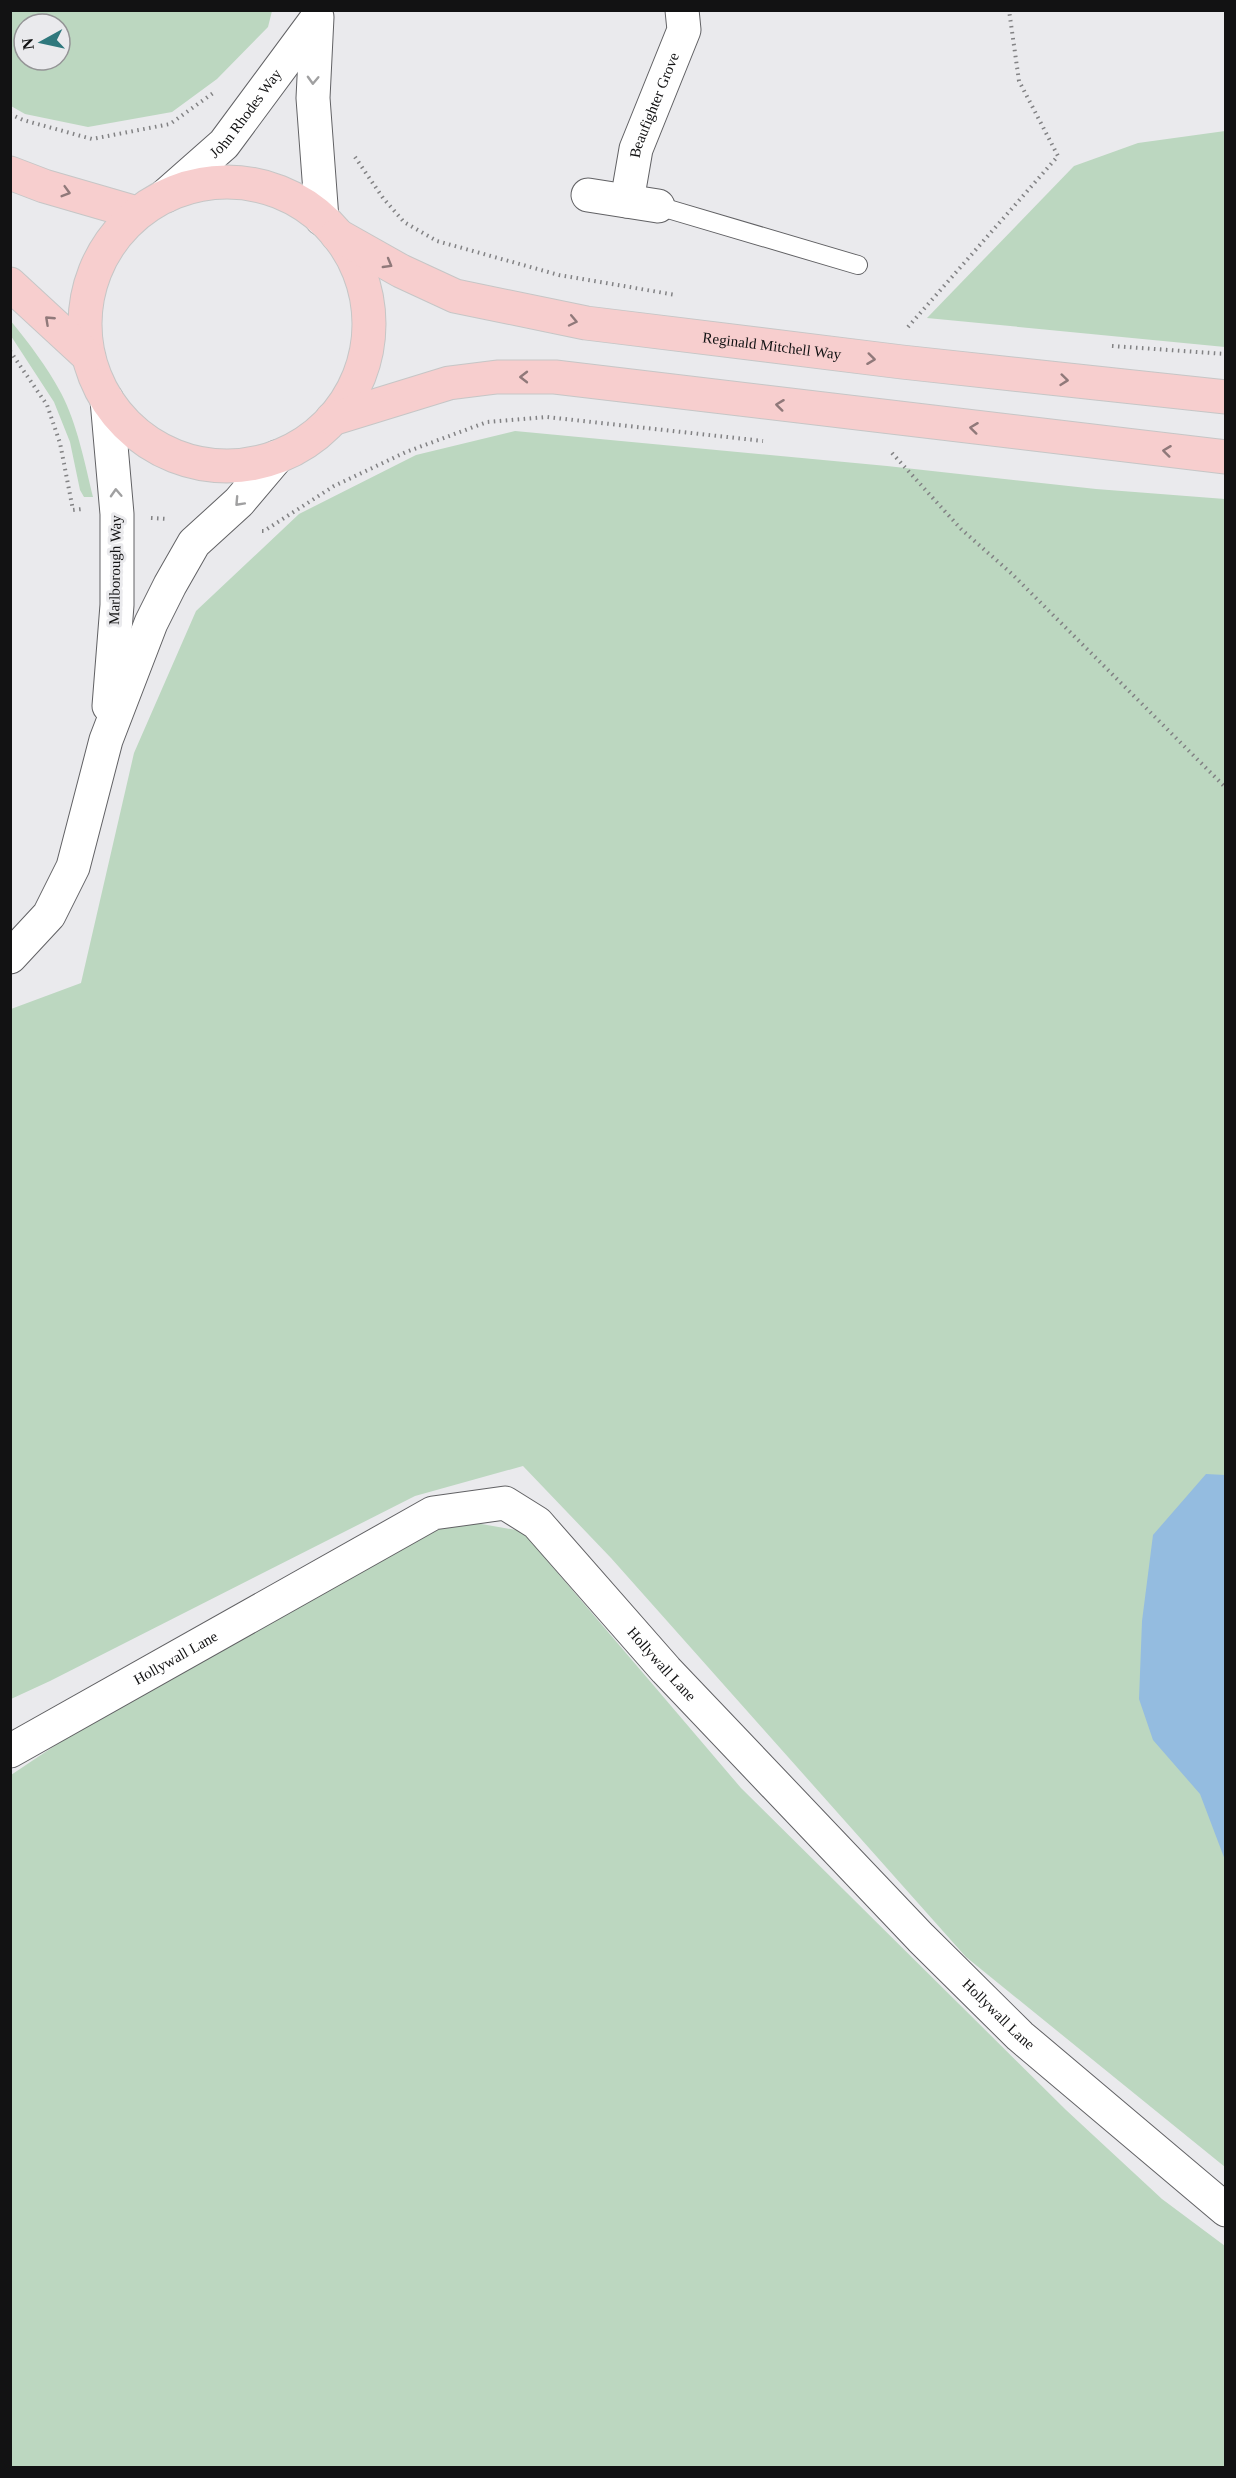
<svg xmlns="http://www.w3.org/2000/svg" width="1236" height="2478" viewBox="0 0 1236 2478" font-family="'Times New Roman',serif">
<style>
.green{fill:#bcd7c0;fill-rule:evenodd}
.water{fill:#94bce0}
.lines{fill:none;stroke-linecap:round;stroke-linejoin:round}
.service-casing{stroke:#616164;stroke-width:20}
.minor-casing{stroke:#616164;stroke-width:35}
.tertiary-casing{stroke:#616164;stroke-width:35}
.primary-casing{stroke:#c6c6c6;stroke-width:35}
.path{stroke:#828284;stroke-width:4;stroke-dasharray:1.5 4.5;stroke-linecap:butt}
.service{stroke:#fff;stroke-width:18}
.minor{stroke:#fff;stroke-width:33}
.tertiary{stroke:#fff;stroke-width:33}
.primary{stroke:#f7cece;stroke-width:33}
.oneway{stroke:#a0a0a1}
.oneway2{stroke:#90797a}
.labels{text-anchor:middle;stroke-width:6;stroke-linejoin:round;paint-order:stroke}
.street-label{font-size:15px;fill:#121213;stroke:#eaeaed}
</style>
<rect width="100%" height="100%" fill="#eaeaed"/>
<g class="green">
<path d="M10,11L11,10L272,11L268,27L217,79L172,112L88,127L25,114L11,106ZM24,24H60V60H24Z"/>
<path d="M1225,131V347L927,318L1074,166L1138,143Z"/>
<path d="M10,320C29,343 47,367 61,393C77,423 85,464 93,497H84L80,490L70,442L54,402L11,336Z"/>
<path d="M515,431L887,466L1096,489L1225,499V2167L966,1957L611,1558L523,1466L415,1496L50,1681L11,1699V1009L81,983L134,753L196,611L299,514L416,455Z"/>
<path d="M464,1521L522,1531L741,1788L1066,2110L1162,2199L1225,2246V2467L11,2468V1775L117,1704L418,1536Z"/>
</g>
<path class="water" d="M1206,1474L1225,1475V1860L1200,1794L1153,1740L1139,1699L1142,1621L1153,1535Z"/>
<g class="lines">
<g class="service-casing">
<path id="service" d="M658,206L858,265"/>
</g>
<g class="minor-casing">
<g id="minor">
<path d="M317,17L313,98L322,219"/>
<path d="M588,195L658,206"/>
<path id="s1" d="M165,196L224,144L315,21"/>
<path id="s2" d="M627,201L636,149L684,30L682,10"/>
<path d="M107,400L117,514V605L109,706"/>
<path d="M10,957L49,915L73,867L106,740L151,623L170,585L194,543L239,502L277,457"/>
</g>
</g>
<g class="tertiary-casing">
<g id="tertiary">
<path id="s3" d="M10,1751L433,1513L505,1503L537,1523L666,1670L921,1938L1020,2036L1226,2210"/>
</g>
</g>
<g class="primary-casing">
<g id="primary">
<path d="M10,173L44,186L137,213"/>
<circle cx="227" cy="324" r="142"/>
<path id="s4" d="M337,235L401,271L455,296L586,323L902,362L1226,397"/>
<path d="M10,284L88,356"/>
<path d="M332,419L449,383L497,377H555L1226,457"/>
</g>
</g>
<g class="path">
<path d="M10,114L23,120L92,139L170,124L216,91"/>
<path d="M355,157L383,198L404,222L437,241L559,275L676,295"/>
<path d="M908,327L1058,156L1019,81L1009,10"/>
<path d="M1112,346L1226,354"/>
<path d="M10,351L47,405L60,443L73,510L82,509"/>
<path d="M892,453L961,529L1012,574L1226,788"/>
<path d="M151,518L168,519"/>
<path d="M262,531H264L334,486L406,452L487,422L547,417L763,441"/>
</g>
<use href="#service" class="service"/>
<use href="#minor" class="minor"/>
<use href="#tertiary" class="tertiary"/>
<use href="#primary" class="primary"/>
</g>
<defs><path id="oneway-chevron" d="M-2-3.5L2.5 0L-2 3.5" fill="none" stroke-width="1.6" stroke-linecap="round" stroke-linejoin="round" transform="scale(1.5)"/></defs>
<g class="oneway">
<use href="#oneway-chevron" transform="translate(313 80) rotate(92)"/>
<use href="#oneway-chevron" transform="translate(116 493) rotate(-93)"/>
<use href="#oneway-chevron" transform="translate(239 502) rotate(133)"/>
</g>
<g class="oneway2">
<use href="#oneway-chevron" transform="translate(66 192) rotate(16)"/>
<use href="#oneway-chevron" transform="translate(388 264) rotate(30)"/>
<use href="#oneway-chevron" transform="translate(49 320) rotate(-137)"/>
<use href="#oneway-chevron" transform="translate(573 321) rotate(12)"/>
<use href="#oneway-chevron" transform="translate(871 359) rotate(7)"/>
<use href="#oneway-chevron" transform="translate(524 377) rotate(-180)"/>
<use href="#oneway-chevron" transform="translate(1064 380) rotate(6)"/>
<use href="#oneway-chevron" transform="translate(780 405) rotate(-173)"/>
<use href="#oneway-chevron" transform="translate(974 428) rotate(-173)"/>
<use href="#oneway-chevron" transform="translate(1167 451) rotate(-173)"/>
</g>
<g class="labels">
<g class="street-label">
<text dy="5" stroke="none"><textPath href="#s2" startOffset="100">Beaufighter Grove</textPath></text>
<text dy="5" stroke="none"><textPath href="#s1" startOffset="116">John Rhodes Way</textPath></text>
<text dy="5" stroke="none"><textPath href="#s4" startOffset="454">Reginald Mitchell Way</textPath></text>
<text transform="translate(115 570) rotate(-89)" y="5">Marlborough Way</text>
<text dy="5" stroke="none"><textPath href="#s3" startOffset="190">Hollywall Lane</textPath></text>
<text dy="5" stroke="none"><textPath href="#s3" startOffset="784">Hollywall Lane</textPath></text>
<text dy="5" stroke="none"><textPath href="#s3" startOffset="1270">Hollywall Lane</textPath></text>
</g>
</g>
<rect width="1236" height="2478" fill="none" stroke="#121213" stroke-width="24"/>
<g transform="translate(42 42) rotate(262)"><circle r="28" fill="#eaeaed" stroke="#949496" stroke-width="1.5"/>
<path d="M0-4.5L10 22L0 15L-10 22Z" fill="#2f787d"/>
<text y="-9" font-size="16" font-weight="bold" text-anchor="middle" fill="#121213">N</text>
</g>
</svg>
